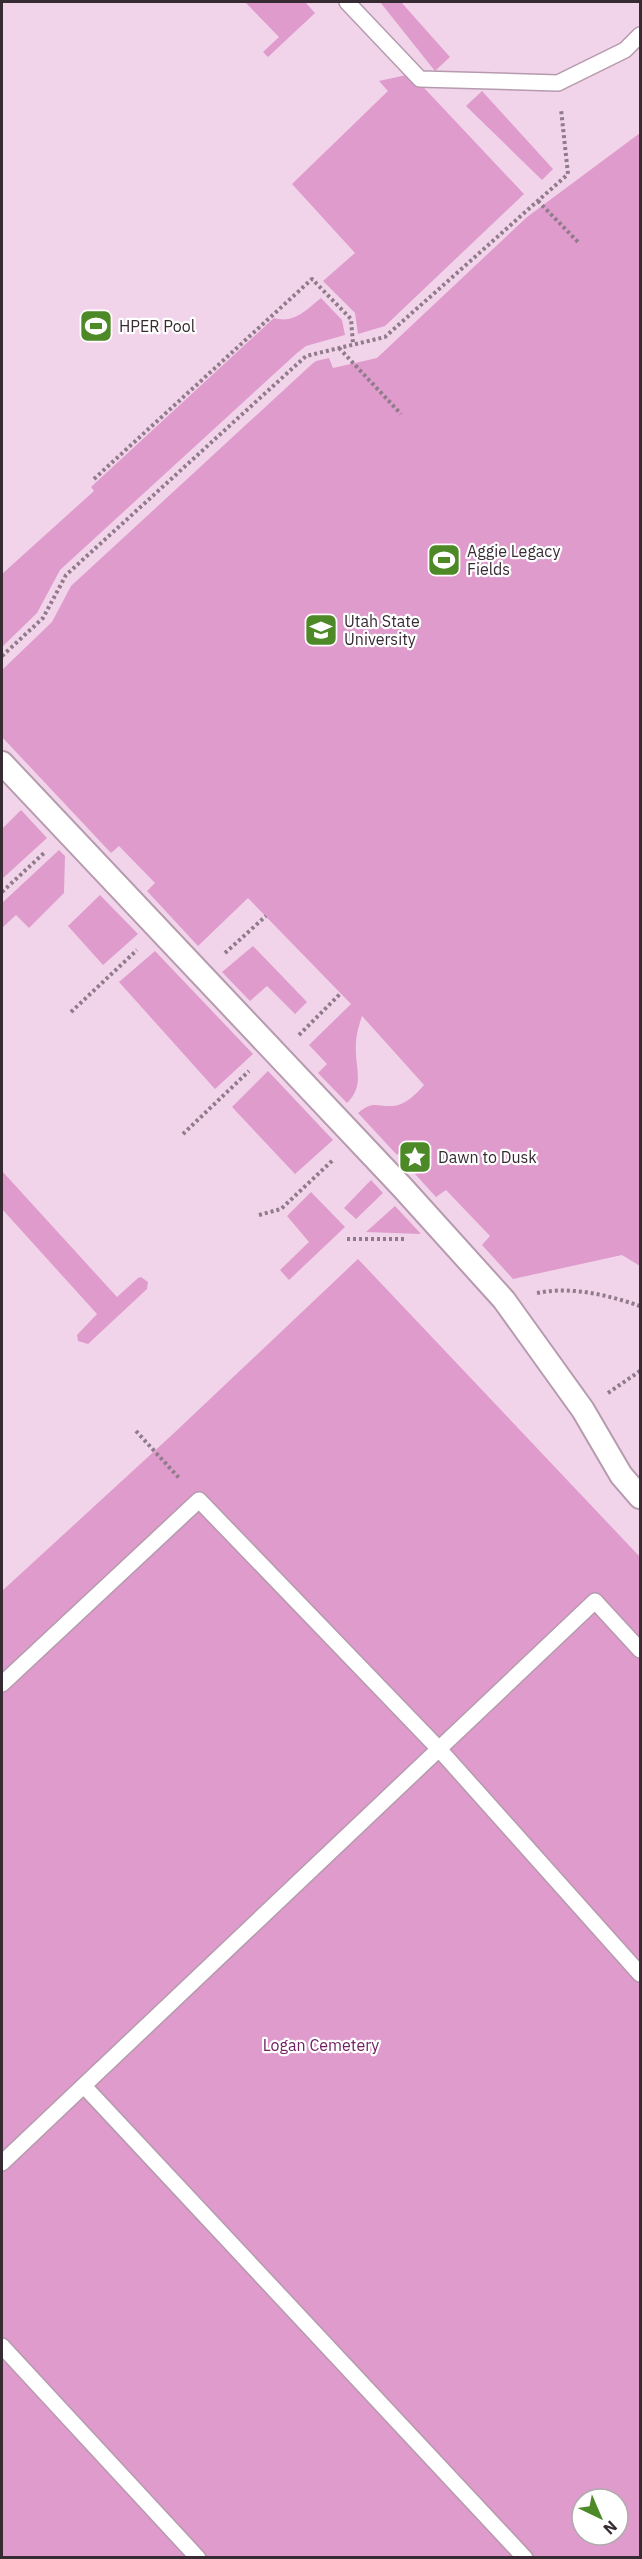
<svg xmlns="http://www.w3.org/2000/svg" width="642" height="2559" viewBox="0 0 642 2559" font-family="'IBM Plex Sans',sans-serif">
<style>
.green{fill:#de9bcc;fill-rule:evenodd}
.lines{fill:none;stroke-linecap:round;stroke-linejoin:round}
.service-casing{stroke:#b69aae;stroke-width:18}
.pedestrian-casing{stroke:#b69aae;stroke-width:26}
.path{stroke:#907b8a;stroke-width:4;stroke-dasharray:3 3;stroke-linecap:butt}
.service{stroke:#fff;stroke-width:15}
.pedestrian{stroke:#fff;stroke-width:22}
.labels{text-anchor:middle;stroke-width:4.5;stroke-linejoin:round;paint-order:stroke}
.poi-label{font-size:16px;fill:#372b33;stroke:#fff;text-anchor:start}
.park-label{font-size:16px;fill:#702061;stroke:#fff}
</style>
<rect width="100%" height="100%" fill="#f2d4ea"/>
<g class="green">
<path d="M245,2H305L315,13L268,57L263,52L279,37Z"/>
<path d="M380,2H401L450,57L435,71Z"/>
<path d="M411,74L524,194L385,326L358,334L355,313L323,281L355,253L292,184L388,91L379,81Z"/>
<path d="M482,91L553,169L542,180L466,106Z"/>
<path d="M640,133V1266L622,1255L513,1279L482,1245L490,1236L446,1190L436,1197L415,1174C440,1150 419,1131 397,1155L358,1113C374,1100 376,1107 393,1106C406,1105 416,1094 424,1085L362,1016C359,1025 356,1035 356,1044C354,1066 366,1085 347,1103L318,1073L327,1064L309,1045L351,1004L248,898L198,946L147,891L155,883L119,846L111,853L2,737V670L52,622L71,586L312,364L316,361L329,358L333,368L377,358L527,217Z"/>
<path d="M321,298L342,320L345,335L306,346L297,353L60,570L37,613L2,647V574L94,491L91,487L274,318C294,324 306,310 321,298Z"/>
<path d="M21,810L47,838L2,879V829Z"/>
<path d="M59,850L65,856L64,893L29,928L16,915L2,928V903Z"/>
<path d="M100,895L138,934L103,965L68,926Z"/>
<path d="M253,946L307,1002L295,1014L267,986L250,1001L222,972Z"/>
<path d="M155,951L253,1054L215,1089L119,982Z"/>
<path d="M268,1071L333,1140L295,1174L232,1107Z"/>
<path d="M2,1171L117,1297L138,1278L141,1277L148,1282L147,1289L88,1344L78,1341L77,1335L97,1314L2,1209Z"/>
<path d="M371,1180L383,1193L356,1219L344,1208Z"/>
<path d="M311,1192L345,1227L289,1280L280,1270L309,1242L287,1216Z"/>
<path d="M395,1206L421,1234L366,1232Z"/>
<path d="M358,1259L640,1557V2557L2,2558V1591L173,1434ZM582,2499H618V2535H582Z"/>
</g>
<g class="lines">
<g class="service-casing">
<g id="service">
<path d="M347,2L420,79L558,83L625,50L640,35"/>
<path d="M2,1684L199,1500L439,1749L640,1974"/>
<path d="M84,2086L525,2558"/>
<path d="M2,2163L595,1601L640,1650"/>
<path d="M2,2346L198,2558"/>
</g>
</g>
<g class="pedestrian-casing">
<path id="pedestrian" d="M2,763L402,1187L504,1300L583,1410L621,1475L640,1497"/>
</g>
<g class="path">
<path d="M538,201L578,242"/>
<path d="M339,348L401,414"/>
<path d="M94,479L312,279L351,319L353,344"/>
<path d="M2,656L43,618L66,575L306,356L385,337L568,174L561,109"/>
<path d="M2,892L44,853"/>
<path d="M225,953L266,916"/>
<path d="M71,1012L137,950"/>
<path d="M299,1035L341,993"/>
<path d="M183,1134L249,1071"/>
<path d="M259,1215L281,1209L334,1159"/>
<path d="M347,1239H407"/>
<path d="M537,1293C571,1286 608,1295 640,1306"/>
<path d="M608,1393L640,1371"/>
<path d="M136,1431L180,1479"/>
</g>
<use href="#service" class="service"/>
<use href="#pedestrian" class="pedestrian"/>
</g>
<defs>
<g id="stadium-square" transform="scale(1.725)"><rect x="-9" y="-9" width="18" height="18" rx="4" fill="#4e8927" stroke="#fff"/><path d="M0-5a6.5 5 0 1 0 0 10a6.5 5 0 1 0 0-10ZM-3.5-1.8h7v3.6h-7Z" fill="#fff"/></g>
<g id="university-square" transform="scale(1.725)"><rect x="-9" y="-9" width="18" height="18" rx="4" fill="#4e8927" stroke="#fff"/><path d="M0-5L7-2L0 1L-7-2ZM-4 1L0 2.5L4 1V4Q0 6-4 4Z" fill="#fff"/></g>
<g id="sight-square" transform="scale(1.725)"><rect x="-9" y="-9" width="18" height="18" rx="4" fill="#4e8927" stroke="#fff"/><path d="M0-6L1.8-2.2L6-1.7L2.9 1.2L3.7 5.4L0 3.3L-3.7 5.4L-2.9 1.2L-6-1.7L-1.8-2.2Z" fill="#fff"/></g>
</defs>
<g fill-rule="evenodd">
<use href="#stadium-square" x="96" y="326"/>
<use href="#stadium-square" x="444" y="560"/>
<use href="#university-square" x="321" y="630"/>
<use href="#sight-square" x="415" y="1157"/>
</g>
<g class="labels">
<g class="poi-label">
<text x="119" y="332">HPER Pool</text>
<text x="467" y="557">Aggie Legacy<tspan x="467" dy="18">Fields</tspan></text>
<text x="344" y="627">Utah State<tspan x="344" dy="18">University</tspan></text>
<text x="438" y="1163">Dawn to Dusk</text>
</g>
<g class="park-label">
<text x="321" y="2051">Logan Cemetery</text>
</g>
</g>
<rect width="642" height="2559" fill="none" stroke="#372b33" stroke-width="6"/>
<g transform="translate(600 2517) rotate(136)"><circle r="28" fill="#ffffff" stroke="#afaaad" stroke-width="1.5"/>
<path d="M0-4.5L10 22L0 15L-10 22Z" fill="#4e8927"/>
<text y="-9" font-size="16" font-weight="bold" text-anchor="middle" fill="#372b33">N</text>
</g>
</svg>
